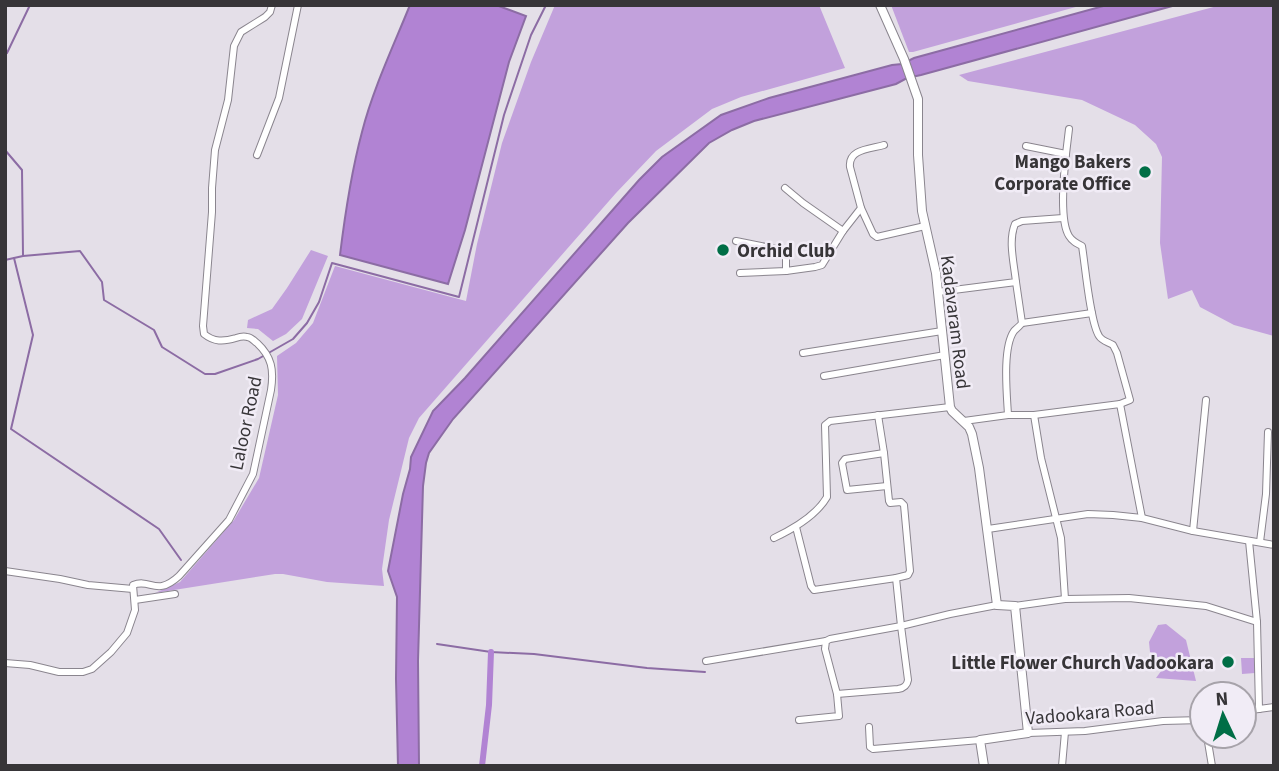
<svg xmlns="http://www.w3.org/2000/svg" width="1279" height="771" font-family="'Source Sans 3',sans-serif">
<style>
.green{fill:#c2a1dc}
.water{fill:#b183d3;stroke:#8c6ca4;stroke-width:2}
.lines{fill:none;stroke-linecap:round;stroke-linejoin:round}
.stream{stroke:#8c6ca4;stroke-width:2}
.canal{stroke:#b183d3;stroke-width:6}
.minor-casing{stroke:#8a858e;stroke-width:8}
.major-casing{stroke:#8a858e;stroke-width:10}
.minor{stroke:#fff;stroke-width:6}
.major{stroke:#fff;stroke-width:8}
.poi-dot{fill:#006e46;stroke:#f1ecf6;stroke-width:2.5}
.labels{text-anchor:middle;stroke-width:5;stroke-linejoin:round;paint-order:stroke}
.poi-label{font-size:19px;font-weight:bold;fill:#373538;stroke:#f1ecf6;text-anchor:end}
.street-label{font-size:19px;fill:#373538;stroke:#f1ecf6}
</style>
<rect width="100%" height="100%" fill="#e4dfe8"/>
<g class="green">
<polygon points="555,5 819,5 845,68 741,97 712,109 656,151 616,193 419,418 409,438 389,520 382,569 384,586 327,582 283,574 275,574 155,593 180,582 234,520 259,478 278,395 277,356 296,343 313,323 335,266 466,301 477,244 502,143 531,62"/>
<polygon points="891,5 1083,5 913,52 909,52"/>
<polygon points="1221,5 1274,5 1274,336 1234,325 1200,307 1192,290 1168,299 1160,243 1162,157 1156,144 1135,125 1082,100 968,81 959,75"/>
<polygon points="311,250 328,256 302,319 286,334 273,341 258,329 247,328 248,320 272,309 287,288"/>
<polygon points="1166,624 1186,640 1196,681 1156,678 1167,663 1150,652 1149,642 1158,625"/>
<polygon points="1241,658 1254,658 1255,673 1242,674"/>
</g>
<g class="water">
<path d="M410,5H496L526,16L509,62L465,230L448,284L340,255C345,214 351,173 362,132C373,89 393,47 410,5Z"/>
<polygon points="1107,5 1176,5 921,75 907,78 896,84 754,121 732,130 709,143 628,223 453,419 429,453 426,463 423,486 418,661 419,766 398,766 396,679 397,597 388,571 403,494 410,469 411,457 433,411 465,378 639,180 662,157 721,115 769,98 892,65 902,64 914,58"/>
</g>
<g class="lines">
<g class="stream">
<polyline points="5,54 7,53 30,5"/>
<polyline points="5,150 22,170 23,255"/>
<polyline points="14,258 33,335 11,429 159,529 181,560"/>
<polyline points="5,260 23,256 80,251 102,282 104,300 154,330 162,347 205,374 215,374 258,359 293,339 307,323 319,302 332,263 459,297 504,115 531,35 546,5"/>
<polyline points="437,644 491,652 534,654 647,668 705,672"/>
</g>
<polyline class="canal" points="482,766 489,705 491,652"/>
<g class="minor-casing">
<g id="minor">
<path d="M1026,146L1066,154C1064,173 1059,220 1069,236C1072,241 1076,243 1082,246C1085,264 1090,322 1099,336C1102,341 1108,342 1113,345L1117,353L1130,400L1120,404"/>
<polyline points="1066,154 1069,129"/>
<polyline points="257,155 279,98 298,5"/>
<polyline points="785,188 803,203 843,231"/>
<polyline points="861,208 873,234 877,237 925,226"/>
<polyline points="736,241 786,251 786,271"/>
<path d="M740,273L786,271L815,267L822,265L843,231L861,208L850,167C848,149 870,149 884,145"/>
<polyline points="1016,282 1022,323"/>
<path d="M938,292L1016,282C1014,263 1008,241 1015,224L1022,221L1063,218"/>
<polyline points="803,353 942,331"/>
<polyline points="824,376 945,355"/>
<path d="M1008,415C1007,395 1002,348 1014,331C1015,330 1022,324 1022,323L1092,313"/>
<polyline points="1034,415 1120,404 1142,518"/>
<polyline points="964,421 1008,415 1034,415 1041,458 1061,538 1065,599"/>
<polyline points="884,453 845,459 842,463 847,490 887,486"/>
<polyline points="796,527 811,586 814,590 896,578"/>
<polyline points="988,529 1088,514 1113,515 1142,518 1193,531 1274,545"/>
<polyline points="1193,531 1206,400"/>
<path d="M774,538C793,529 816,516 827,497L825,425L830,421L950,407"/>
<polyline points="1260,542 1266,494 1268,432"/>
<polyline points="5,571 60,579 88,585 133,589"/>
<polyline points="135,600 175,594"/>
<polyline points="1015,606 1065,599 1129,598 1206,606 1257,622 1249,541"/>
<polyline points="1257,622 1259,709"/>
<polyline points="706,661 826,641"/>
<path d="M5,663L30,665L59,672H83L92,669L111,652L127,633L135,610L133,585C151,578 156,597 179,576L229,520L253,474L271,390C274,370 272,357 257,343C254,341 251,337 247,337C244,336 239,337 236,338C223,342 214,342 204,334L203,326L212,212V188L215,150L228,100L234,46L241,32L265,17L270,12L272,5"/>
<path d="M837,694L898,689C904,688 907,686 908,680L901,626L950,614L997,605"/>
<polyline points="1244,711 1274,707"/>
<polyline points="799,720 839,716 837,694 825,649 826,641 830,639 901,626 896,578 908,575 910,571 904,505 901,502 890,503 889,501 884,453 878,415"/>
<polyline points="869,727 870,747 873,749 980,740"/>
<polyline points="1028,733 1085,731 1163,721 1202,720"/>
<polyline points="1207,736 1212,766"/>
<polyline points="1062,766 1065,732"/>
</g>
</g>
<g class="major-casing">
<polyline id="major" points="880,5 904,59 918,99 918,155 922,211 936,273 950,407 952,411 969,427 972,434 979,468 997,605 1015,606 1028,733 980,740 984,766"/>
</g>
<use href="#minor" class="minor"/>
<use href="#major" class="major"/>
</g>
<g class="poi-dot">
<circle cx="1145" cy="172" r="7"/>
<circle cx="723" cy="250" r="7"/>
<circle cx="1228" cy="662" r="7"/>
</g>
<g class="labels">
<g class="poi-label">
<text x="1131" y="168">Mango Bakers<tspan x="1131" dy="22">Corporate Office</tspan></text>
<text x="737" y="257" text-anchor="start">Orchid Club</text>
<text x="1214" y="669">Little Flower Church Vadookara</text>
</g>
<g class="street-label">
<text transform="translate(956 322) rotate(83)" y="7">Kadavaram Road</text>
<text transform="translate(245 423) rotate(-78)" y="7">Laloor Road</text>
<text transform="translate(1090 712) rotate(-5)" y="7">Vadookara Road</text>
</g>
</g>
<rect width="1279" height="771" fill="none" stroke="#373538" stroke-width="14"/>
<g transform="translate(1223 715) rotate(356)"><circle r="33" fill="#f1ecf6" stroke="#a7a3aa" stroke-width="2"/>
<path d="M0-5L12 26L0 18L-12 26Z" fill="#006e46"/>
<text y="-10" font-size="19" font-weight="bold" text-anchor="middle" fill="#373538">N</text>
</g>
</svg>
